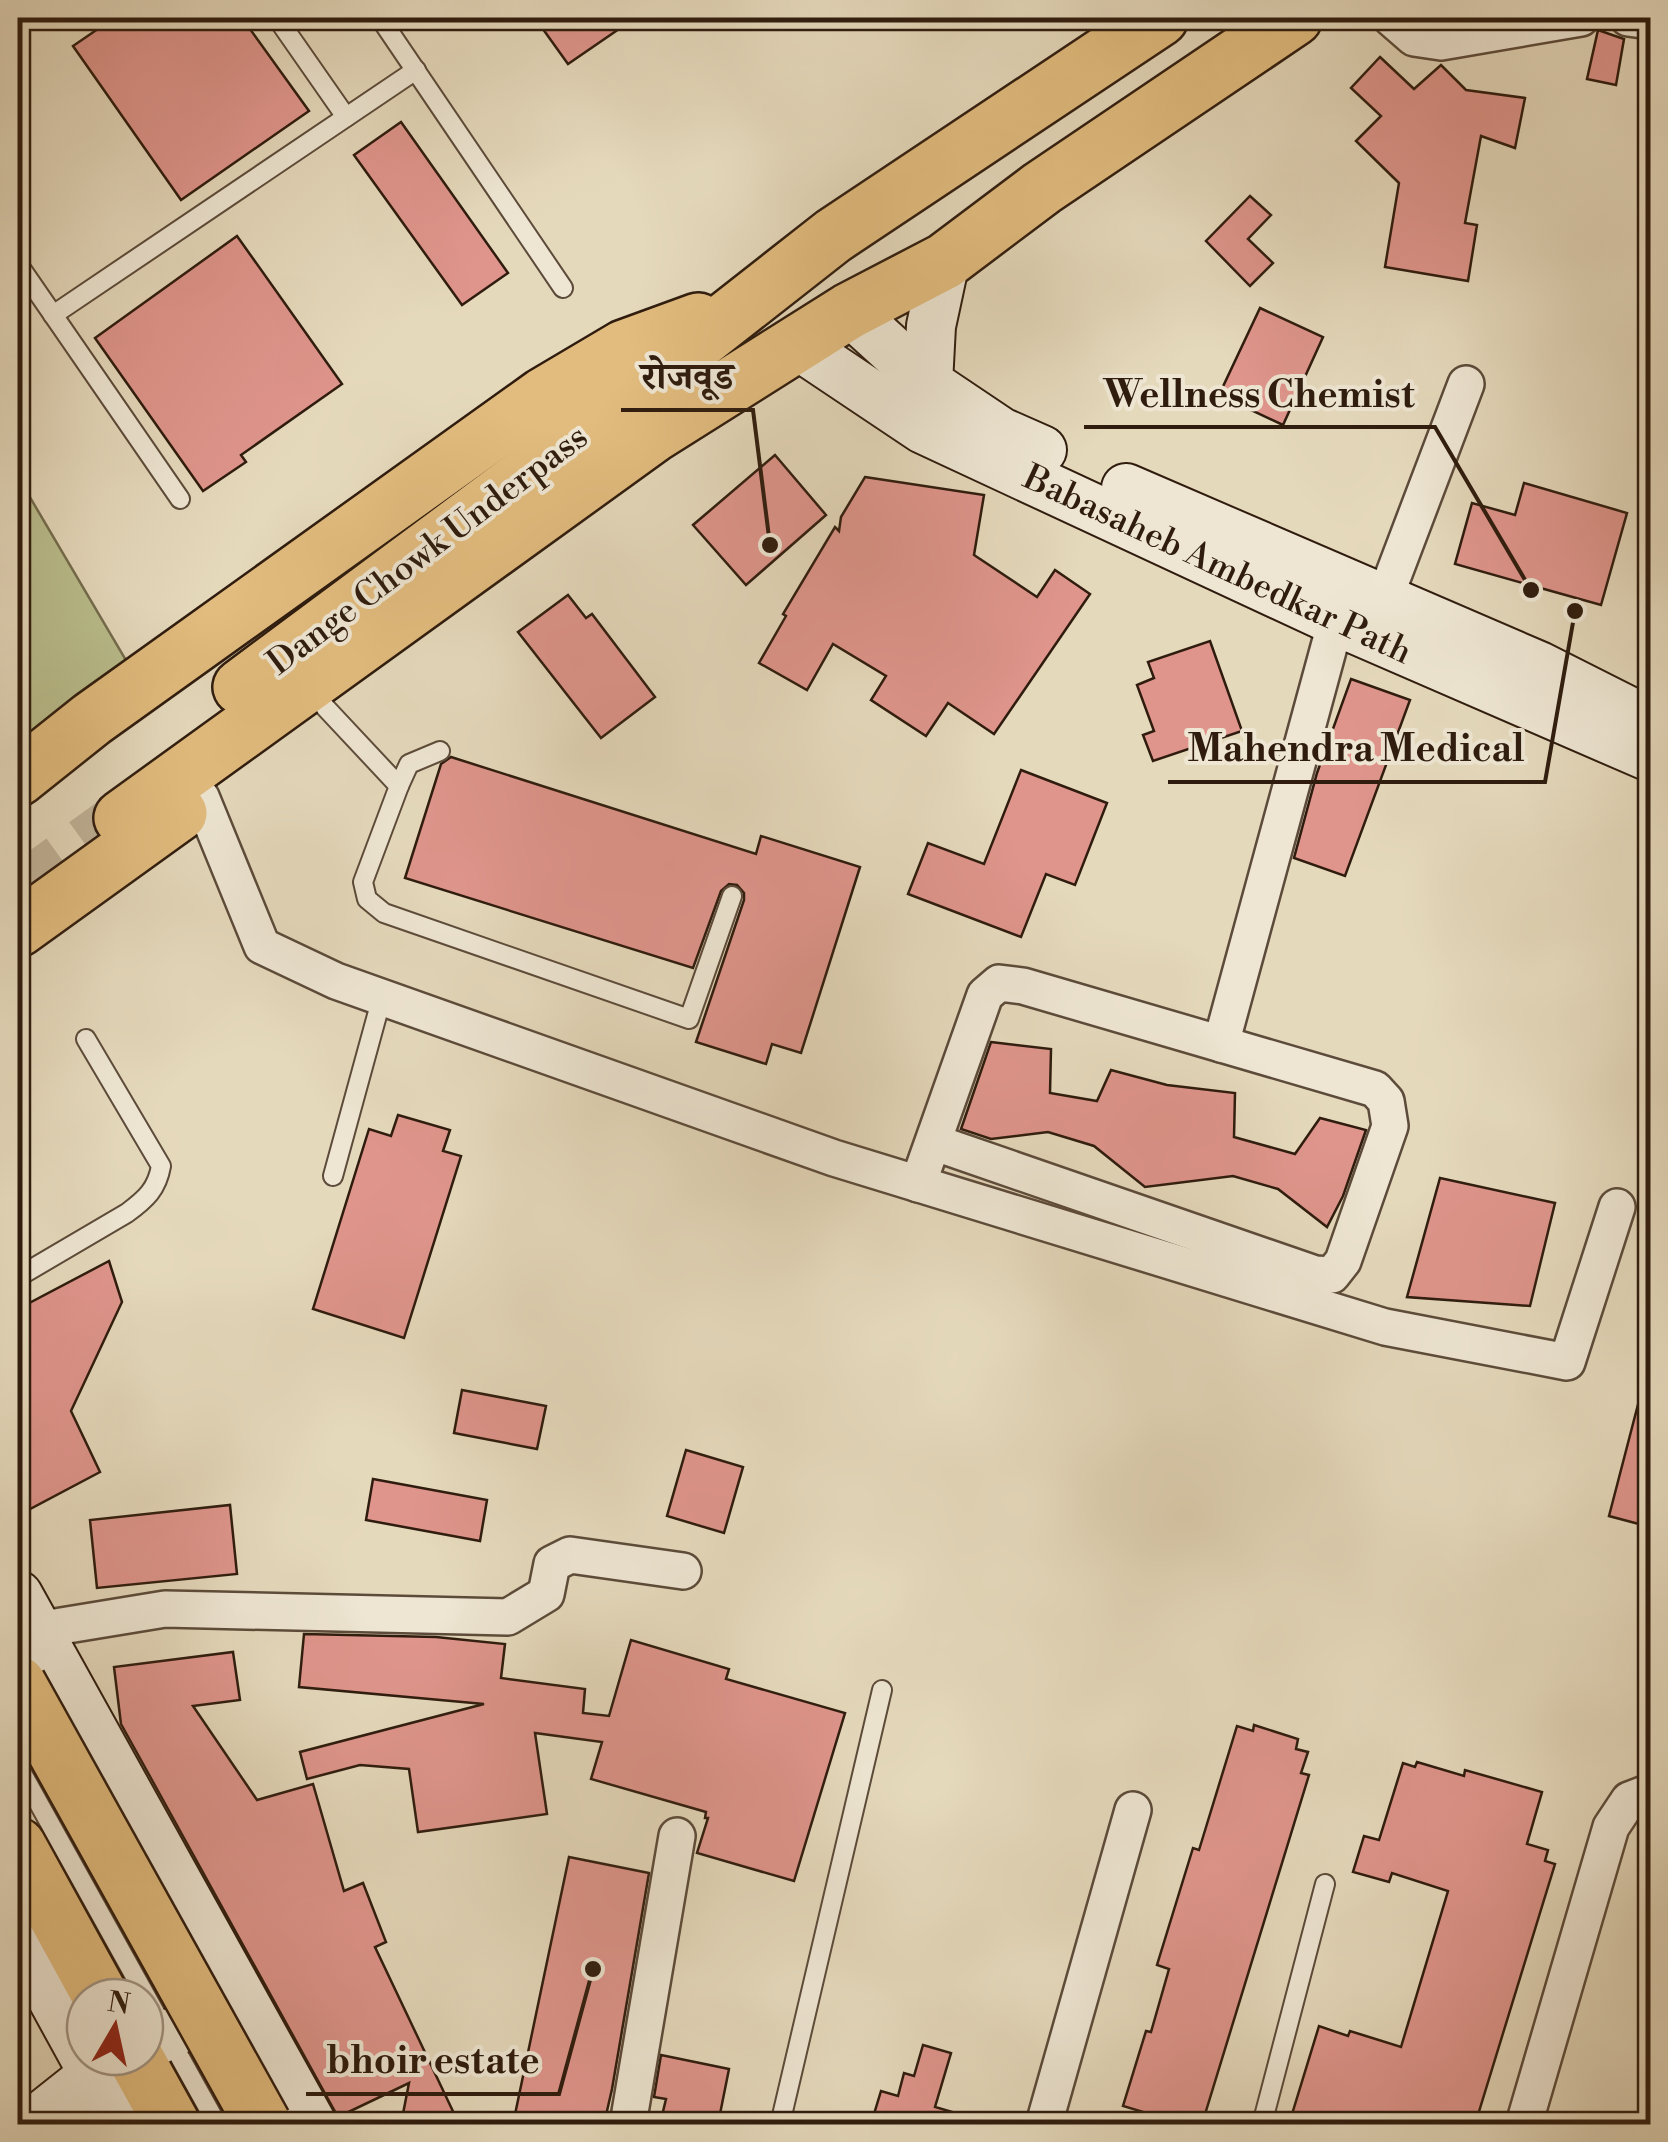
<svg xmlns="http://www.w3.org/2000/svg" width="1668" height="2142" font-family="'Libre Bodoni','Noto Serif Devanagari',serif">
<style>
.green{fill:#babe8d;stroke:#746d4e;stroke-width:2.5}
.building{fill:#df958c;stroke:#2f1c0e;stroke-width:2.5}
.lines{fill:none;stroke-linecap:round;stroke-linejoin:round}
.primary-tunnel{stroke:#c1b399;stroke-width:55;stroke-dasharray:55 28;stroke-linecap:butt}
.lane-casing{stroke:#5c4b3a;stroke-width:22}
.street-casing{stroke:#5c4b3a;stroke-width:40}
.secondary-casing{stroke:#2f1c0e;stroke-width:52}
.primary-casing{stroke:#2f1c0e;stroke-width:60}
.lane{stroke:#eee6d3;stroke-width:18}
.street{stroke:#eee6d3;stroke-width:35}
.secondary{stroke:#eee6d3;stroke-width:48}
.primary{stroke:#e2bc7e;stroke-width:55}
.primary-bridge-casing{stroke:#2f1c0e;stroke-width:60;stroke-linecap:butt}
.primary-bridge{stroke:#e2bc7e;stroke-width:55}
.labels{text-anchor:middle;stroke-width:8;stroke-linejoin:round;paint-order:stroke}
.street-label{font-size:35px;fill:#2f1c0e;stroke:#eee6d3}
.leader{fill:none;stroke:#2f1c0e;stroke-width:4}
.callout-dot{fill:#2f1c0e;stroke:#eee6d3;stroke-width:4}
.callout-label{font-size:38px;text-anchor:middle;font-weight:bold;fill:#2f1c0e;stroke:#eee6d3;stroke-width:8;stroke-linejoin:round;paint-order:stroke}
</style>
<rect width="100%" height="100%" fill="#e5d9bc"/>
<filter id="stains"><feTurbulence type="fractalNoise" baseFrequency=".002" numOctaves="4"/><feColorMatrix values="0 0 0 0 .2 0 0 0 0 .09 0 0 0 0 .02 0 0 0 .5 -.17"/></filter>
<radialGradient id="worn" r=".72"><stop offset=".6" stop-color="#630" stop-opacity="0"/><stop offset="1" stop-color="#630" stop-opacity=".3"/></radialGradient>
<polygon class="green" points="18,477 130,667 18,742"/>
<g class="building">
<polygon points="114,18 242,18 309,111 181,200 73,46"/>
<polygon points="535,18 635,18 568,64"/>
<polygon points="1598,30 1624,39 1616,85 1587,79"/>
<polygon points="1380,57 1414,89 1441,65 1466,90 1525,98 1515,148 1481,136 1465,223 1477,225 1468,281 1385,267 1399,183 1356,141 1381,116 1351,88"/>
<polygon points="401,122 508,273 462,305 354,155"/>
<polygon points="1250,196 1271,215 1248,239 1273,263 1250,286 1206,241"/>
<polygon points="237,236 342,384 241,455 246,462 203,491 95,338"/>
<polygon points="1260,308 1323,337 1283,425 1219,395"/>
<polygon points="775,455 826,515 746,585 693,525"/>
<polygon points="865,477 984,495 974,555 1037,597 1055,570 1090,594 994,734 948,703 926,736 871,700 886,676 833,644 807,690 759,663 786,616 783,614 835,527 839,531 841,517"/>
<polygon points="1524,483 1627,513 1601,605 1455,564 1472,503 1515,515"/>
<polygon points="568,595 586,618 592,614 655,697 601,738 518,632"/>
<polygon points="1210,641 1242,731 1153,761 1143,735 1154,731 1137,685 1154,678 1148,662"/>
<polygon points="1351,679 1410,700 1345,876 1294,858 1317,773"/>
<polygon points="451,757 756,854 761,836 860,867 801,1053 772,1044 766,1064 696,1042 744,900 744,893 737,885 729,884 721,891 693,968 405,878 441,764"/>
<polygon points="1021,770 1107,803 1075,885 1046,874 1021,937 908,894 928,843 984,864"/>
<polygon points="991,1042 1051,1049 1050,1093 1097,1101 1111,1070 1167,1085 1235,1093 1234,1137 1295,1154 1320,1118 1366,1130 1343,1196 1327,1227 1278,1189 1233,1176 1145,1187 1094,1146 1048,1132 991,1139 961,1129"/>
<polygon points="398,1115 450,1130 443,1151 461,1156 404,1338 313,1309 369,1129 391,1136"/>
<polygon points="1440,1178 1555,1203 1530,1306 1407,1297"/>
<polygon points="109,1261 122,1302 71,1411 100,1472 30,1509 18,1486 18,1309"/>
<polygon points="462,1390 546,1406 537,1449 454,1433"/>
<polygon points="1641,1393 1650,1395 1650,1527 1609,1516"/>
<polygon points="686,1450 743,1467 724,1533 667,1516"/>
<polygon points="373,1479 487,1500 480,1541 366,1520"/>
<polygon points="230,1505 237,1574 97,1588 90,1520"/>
<polygon points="304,1634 436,1637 505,1644 501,1678 585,1689 583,1713 609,1716 631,1640 729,1669 726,1679 845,1713 794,1881 697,1853 708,1818 705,1818 706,1812 591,1779 602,1742 535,1733 547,1814 418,1832 409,1769 360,1765 307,1779 300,1752 484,1704 299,1687"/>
<polygon points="233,1652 240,1700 193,1706 257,1800 313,1784 344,1891 363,1883 386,1942 375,1947 459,2124 401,2124 409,2083 338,2117 121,1724 114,1667"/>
<polygon points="1254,1725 1298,1739 1296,1749 1308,1752 1301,1773 1309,1775 1202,2124 1183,2124 1123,2106 1146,2031 1151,2032 1169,1969 1157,1965 1193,1848 1199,1850 1237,1726 1253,1731"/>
<polygon points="1417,1762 1464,1776 1465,1770 1542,1792 1527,1844 1548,1850 1545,1861 1555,1864 1477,2118 1474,2118 1472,2124 1289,2124 1319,2026 1348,2036 1350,2031 1401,2047 1448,1891 1392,1873 1389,1882 1353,1872 1364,1836 1379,1840 1403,1763 1415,1767"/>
<polygon points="569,1857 649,1873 612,2089 604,2124 513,2124"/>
<polygon points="923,2045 951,2053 935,2107 969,2117 968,2124 871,2124 881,2091 898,2096 904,2073 914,2076"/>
<polygon points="661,2055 729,2069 718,2124 660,2124 666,2099 654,2097"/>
</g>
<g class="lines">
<polyline class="primary-tunnel" points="18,893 122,818"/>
<g class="lane-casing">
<g id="lane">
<polyline points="277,18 346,117"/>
<polyline points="380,18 563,288"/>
<polyline points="18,264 180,499"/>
<polyline points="53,315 416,70"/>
<polyline points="325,707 399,786 363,882 367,899 384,913 689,1019 732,896"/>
<polyline points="399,786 409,764 440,751"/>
<polyline points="333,1176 382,997"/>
<path d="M18,1277L127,1213C146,1199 157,1189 161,1166L86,1039"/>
<polyline points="18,1766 217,2124"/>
<polyline points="780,2124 882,1690"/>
<polyline points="1262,2124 1325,1884"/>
</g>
</g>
<g class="street-casing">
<g id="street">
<polyline points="1391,18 1414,38 1441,42 1581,18"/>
<polyline points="1628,18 1650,21"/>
<polyline points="1376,621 1466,384"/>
<polyline points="201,797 262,946 336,981 834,1158 1385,1327 1567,1362 1617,1207"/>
<polyline points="1221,1044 1336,621"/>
<polyline points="918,1184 985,995 999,983 1023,986 1375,1089 1386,1101 1390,1126 1343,1261 1332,1275 1315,1274 933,1142"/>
<polyline points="37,1630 165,1609 508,1617 546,1594 552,1564 570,1555 683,1571"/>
<polyline points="628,2124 677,1836"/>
<polyline points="1044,2124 1133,1810"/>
<polyline points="1524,2124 1611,1827 1629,1800 1650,1792"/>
</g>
</g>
<g class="secondary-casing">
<g id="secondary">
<polyline points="945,261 931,326 928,383 1001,432 1042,450"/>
<polyline points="849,311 928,383"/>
<polyline points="799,346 923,429 1336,621 1650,757"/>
<polyline points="1126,488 1539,666 1650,722"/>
<polyline points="18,1595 312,2124"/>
<polyline points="18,1936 121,2124"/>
<polyline points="145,2047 235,2000"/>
<polyline points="31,2124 94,2074 121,2060"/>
</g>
</g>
<g class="primary-casing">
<g id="primary">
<polyline points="241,687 568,444 833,236 1160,18"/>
<polyline points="18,778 92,719 543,396 624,348 698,321"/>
<polyline points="122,818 654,434 849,311 945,261 1042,188 1294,18"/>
<polyline points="18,929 179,813"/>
<polyline points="18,1846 101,1997"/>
<polyline points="135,2057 172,2124"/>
</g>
</g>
<use href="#lane" class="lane"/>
<use href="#street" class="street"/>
<use href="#secondary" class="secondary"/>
<use href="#primary" class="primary"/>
<g class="primary-bridge-casing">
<polyline id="primary-bridge" points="18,1684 263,2124"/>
</g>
<use href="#primary-bridge" class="primary-bridge"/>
</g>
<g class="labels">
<g class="street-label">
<text transform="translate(427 549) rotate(-37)" y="12">Dange Chowk Underpass</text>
<text transform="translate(1218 564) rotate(25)" y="12">Babasaheb Ambedkar Path</text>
</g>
</g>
<path class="leader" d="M770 545L753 410H621M1531 590L1435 427H1084M1575 611L1545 782H1168M593 1969L559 2094H306"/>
<g class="callout-dot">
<circle cx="770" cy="545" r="10"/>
<circle cx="1531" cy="590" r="10"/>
<circle cx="1575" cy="611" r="10"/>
<circle cx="593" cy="1969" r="10"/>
</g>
<g class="callout-label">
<text x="687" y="389">रोजवूड</text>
<text x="1259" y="407">Wellness Chemist</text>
<text x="1356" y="761">Mahendra Medical</text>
<text x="433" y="2073">bhoir estate</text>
</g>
<rect width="1668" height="2142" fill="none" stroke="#e5d9bc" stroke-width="60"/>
<rect x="20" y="20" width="1628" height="2102" fill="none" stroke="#2f1c0e" stroke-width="5"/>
<rect x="30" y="30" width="1608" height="2082" fill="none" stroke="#2f1c0e" stroke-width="2.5"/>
<g transform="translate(115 2027) rotate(9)"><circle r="48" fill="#eee6d3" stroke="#a29584" stroke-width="2.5"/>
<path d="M0-8L18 38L0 25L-18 38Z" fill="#8f2418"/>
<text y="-15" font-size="28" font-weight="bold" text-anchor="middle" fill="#2f1c0e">N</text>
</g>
<rect width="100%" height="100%" filter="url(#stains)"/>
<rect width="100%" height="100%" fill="url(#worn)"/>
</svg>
